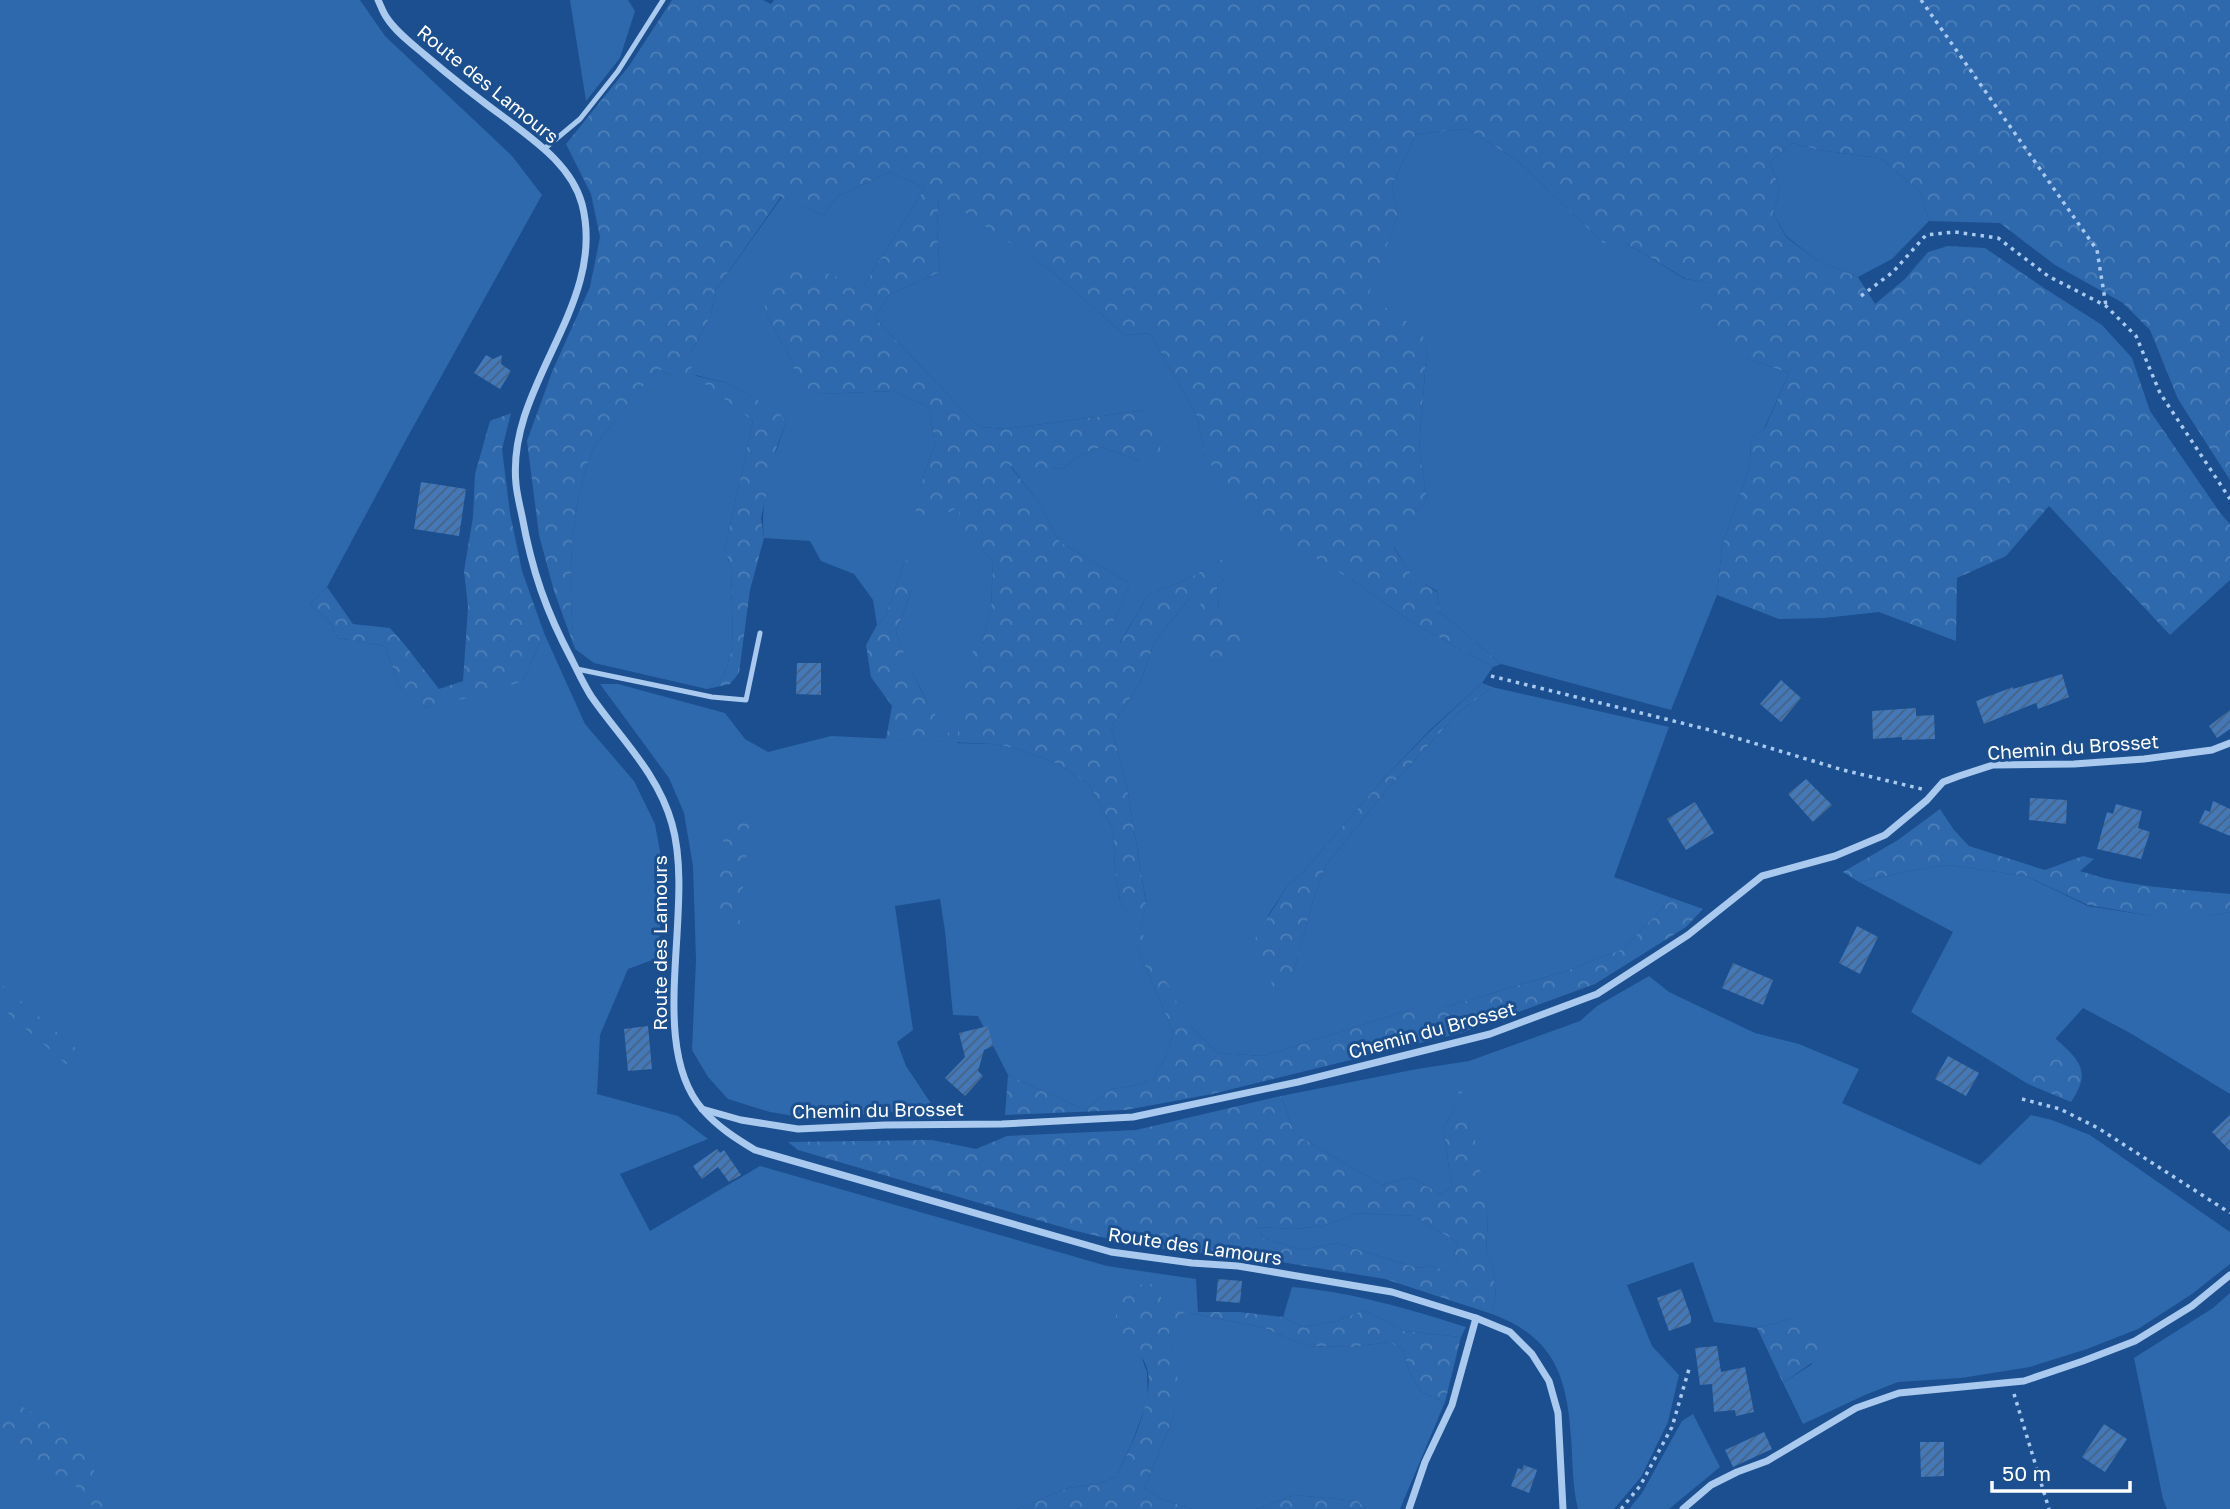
<svg xmlns="http://www.w3.org/2000/svg" width="2230" height="1509" font-family="'Golos Text',sans-serif">
<style>
.grass{fill:#2e69ad}
.forest{fill:url(#forest-crowns);fill-rule:evenodd}
.building{fill:url(#building-hatch)}
.lines{fill:none;stroke-linecap:round;stroke-linejoin:round}
.path{stroke:#a9c9ee;stroke-width:3.5;stroke-dasharray:3.5 5;stroke-linecap:butt}
.service{stroke:#a9c9ee;stroke-width:5}
.minor{stroke:#a9c9ee;stroke-width:7}
.labels{text-anchor:middle;stroke-width:6;stroke-linejoin:round;paint-order:stroke}
.street-label{font-size:19px;fill:#fff;stroke:#1b4f8f}
</style>
<defs>
<pattern id="forest-crowns" width="20" height="18" patternUnits="userSpaceOnUse" patternTransform="scale(1.75)"><rect width="20" height="18" fill="#2e69ad"/><path d="M2 6a3 3 0 1 1 6 0M12 15a3 3 0 1 1 6 0" fill="none" stroke="#4d80b9"/></pattern>
<pattern id="building-hatch" width="6" height="6" patternUnits="userSpaceOnUse" patternTransform="scale(1.75)"><rect width="6" height="6" fill="#4478b7"/><path d="M-1 1l2-2M0 6l6-6M5 7l2-2" fill="none" stroke="#486282"/></pattern>
</defs>
<rect width="100%" height="100%" fill="#1b4f8f"/>
<g class="grass">
<polygon points="0,0 360,0 385,36 512,156 542,195 407,438 327,587 310,604 329,621 338,638 385,646 399,686 423,708 523,681 544,633 585,724 634,781 655,824 664,873 658,958 628,969 600,1035 597,1094 678,1116 708,1139 620,1174 650,1231 760,1166 1107,1266 1196,1279 1198,1312 1189,1313 1262,1327 1307,1346 1353,1347 1388,1342 1403,1349 1409,1371 1421,1392 1445,1402 1400,1509 1366,1509 1358,1501 1295,1495 1256,1509 1192,1509 1162,1499 1144,1489 1173,1418 1177,1381 1169,1332 1141,1356 1147,1372 1148,1400 1131,1445 1116,1477 1097,1484 1068,1488 1017,1509 0,1509"/>
<polygon points="570,0 628,0 635,11 620,58 586,101"/>
<polygon points="1467,129 1518,161 1603,243 1626,243 1685,279 1712,283 1747,359 1789,373 1764,429 1750,438 1751,463 1722,546 1717,595 1671,710 1501,664 1439,611 1437,591 1412,577 1394,547 1427,499 1419,449 1427,347 1367,296 1398,215 1392,185 1416,134"/>
<polygon points="1792,143 1819,150 1880,158 1920,191 1929,221 1892,259 1858,277 1815,259 1786,236 1773,213 1780,190 1770,162"/>
<path d="M890,172L925,188L863,287L766,313L793,363L794,375L817,394L893,391L929,407L935,445L924,474L912,531L959,506L960,531L993,561L991,609L957,743L992,744L1015,748L1058,764L1089,784L1113,830L1115,866L1120,901L1141,930L1146,902L1127,787L1111,727L1140,683L1155,641L1189,599L1204,597L1239,626L1219,609L1217,586L1269,533L1188,579L1148,595L1119,644L1113,623L1130,584L1060,542L1037,500L1010,465L1063,469L1081,454L1102,447L1140,461L1146,410L1006,429L979,427L875,318L889,295L940,272L937,231L939,194L1049,269L1125,335L1150,333L1197,416L1205,454L1352,580L1413,623L1493,667L1482,683L1430,730L1386,776L1304,871L1287,886L1268,916L1293,974L1312,904L1326,865L1385,792L1458,713L1492,687L1669,727L1614,877L1672,898L1623,949L1566,971L1443,1008H1415L1264,1056L1218,1053L1192,1028L1136,944L1173,1032L1169,1050L1154,1078L1133,1086L1111,1089L1085,1110L1008,1075L978,1016L953,1015L945,931L940,899L895,906L913,1030L897,1042L906,1066L934,1108L811,1119L770,1112L728,1099L708,1077L692,1050L696,960L693,866L684,813L669,778L600,684H618L725,713L745,739L768,752L831,736L956,742L936,719L908,664L896,632L912,590L904,563L886,615L877,625L873,600L854,574L821,561L810,541L764,538C759,502 773,457 786,423L778,412L727,383L695,375L753,421L725,548L731,570L733,646L724,676L707,689L594,663L575,649C567,592 569,501 594,448C598,441 605,433 610,427C625,406 641,387 658,369L674,376L690,354L711,315L715,291L782,197L823,215L838,196Z"/>
<polygon points="1948,865 2026,876 2088,906 2152,916 2208,916 2230,912 2230,1094 2130,1033 2083,1008 2056,1038 2028,1084 1911,1012 1953,932 1859,882 1915,870"/>
<path d="M1649,976L1669,992L1755,1033L1799,1044L1859,1069L1842,1103L1980,1165L2031,1115L2052,1120L2090,1135L2230,1232V1264L2192,1294L2138,1329L2087,1349L2030,1367L1961,1378L1898,1382L1865,1395L1803,1424L1783,1383L1812,1364L1794,1318L1757,1328L1714,1322L1693,1262L1627,1285L1652,1346L1679,1375L1668,1422L1641,1477L1614,1509H1578C1572,1486 1573,1462 1571,1438C1567,1376 1554,1337 1492,1314L1496,1295L1493,1267L1486,1255L1488,1214L1460,1088L1454,1110L1443,1128L1452,1188L1440,1194L1411,1177L1382,1185L1295,1134L1281,1096L1417,1069L1469,1061L1580,1021L1597,1006Z"/>
<polygon points="1357,1213 1414,1216 1458,1243 1454,1253 1467,1280 1433,1266 1418,1268 1336,1243 1301,1250 1263,1238 1257,1227 1294,1229 1324,1226"/>
<path d="M1292,1287C1352,1292 1409,1309 1466,1327L1461,1337L1403,1331L1364,1310L1337,1321L1303,1327L1283,1317Z"/>
<polygon points="2230,1293 2230,1509 2167,1509 2163,1499 2134,1358 2213,1308"/>
<polygon points="1693,1414 1720,1467 1669,1509 1629,1509 1642,1493 1682,1421"/>
</g>
<g class="forest">
<path d="M672,0H763L771,4L774,0H2230V480L2178,399L2150,330L2123,303L2055,265L2000,223L1929,221L1920,191L1880,158L1819,150L1792,143L1770,162L1780,190L1773,213L1786,237L1815,259L1858,277L1875,304L1905,279L1928,252L1948,246L1985,248L2044,288L2102,325L2132,358L2150,411L2221,514L2230,524V580L2170,635L2049,506L2006,556L1957,578L1956,641L1879,612L1824,618L1779,619L1717,595L1722,546L1751,463L1750,438L1765,428L1789,373L1747,359L1705,320L1700,305L1711,283L1686,279L1626,243H1603L1518,161L1467,129L1416,134L1392,185L1398,215L1368,296L1421,331L1427,347L1419,449L1427,499L1394,548L1412,576L1437,592L1439,611L1501,664L1493,667L1413,623L1352,580L1272,531L1217,586L1219,609L1239,626L1242,646L1216,670L1191,652L1185,631L1204,598L1189,599L1155,641L1140,683L1111,727L1127,787L1146,903L1141,931L1177,1003L1192,1028L1218,1053L1264,1056L1415,1008H1443L1566,971L1623,949L1672,898L1703,909L1686,927L1595,984L1461,1033L1212,1094L1126,1110L1005,1115L1008,1075L1085,1110L1111,1089L1133,1086L1154,1078L1169,1050L1173,1032L1136,944L1141,931L1120,901L1115,866L1113,830L1089,784L1058,764L1015,748L992,744L886,739L892,706L871,677L866,645L877,625L886,615L904,563L914,553L912,590L896,632C911,671 928,712 957,742L966,657L982,644L991,609L993,561L959,531V507L911,532L924,474L935,445L929,407L893,391L817,394L803,390L794,375L793,363L766,313L762,286L803,264L863,287L925,188L890,172L838,196L823,215L781,197L715,291L711,315L690,354L692,375L727,383L779,412L786,423L777,446L761,518L764,538L750,590L739,673L730,684L707,689L724,676L733,646L731,570L725,548L753,421L693,375L674,376L658,369C641,388 625,407 610,427C604,434 598,441 594,448C569,501 567,592 575,649L554,591L539,535L527,441L552,372L590,287L600,237L591,194L566,144L629,66ZM939,195L1049,269L1125,335L1150,333L1197,416L1205,454L1238,510L1271,531L1188,579L1148,595L1120,643L1113,623L1130,584L1060,542L1037,500L1010,466L1063,469L1081,454L1102,447L1140,461L1160,455L1161,429L1146,410L1006,429L979,427L875,318L889,295L940,272L937,231Z"/>
<polygon points="511,413 502,449 510,513 522,571 544,633 523,681 489,693 422,708 399,686 385,646 338,638 329,621 310,604 327,587 353,624 390,628 405,645 439,689 463,681 468,607 464,571 473,517 475,474 490,421"/>
<polygon points="1482,683 1492,687 1458,713 1385,792 1326,865 1312,904 1293,974 1273,987 1255,939 1287,886 1304,871 1386,776 1430,731"/>
<polygon points="751,807 738,938 720,918 718,865 725,834"/>
<path d="M1940,809L1954,830L1969,846L2045,870L2083,856L2094,859L2080,871C2128,887 2180,889 2230,894V912L2208,916H2152L2088,905L2026,876L1948,865L1915,870L1859,882L1843,872L1898,840Z"/>
<polygon points="0,983 87,1058 74,1071 0,1006"/>
<path d="M2055,1038C2080,1061 2092,1071 2071,1102L2028,1084Z"/>
<path d="M1460,1086L1472,1123L1488,1214L1486,1255L1493,1267L1496,1296L1492,1314L1385,1279L1237,1255L1176,1251L1126,1243L1072,1230L798,1150L788,1142L932,1140L976,1149L1007,1136L1136,1130L1281,1096L1295,1134L1382,1185L1411,1177L1440,1194L1452,1188L1443,1128L1454,1110ZM1357,1213L1414,1216L1458,1243L1454,1253L1466,1279L1433,1266L1418,1268L1336,1243L1301,1250L1263,1238L1257,1227L1294,1229L1324,1226Z"/>
<path d="M1156,1284L1163,1303L1184,1312H1239L1283,1317L1303,1327L1337,1321L1364,1310L1403,1331L1461,1337L1445,1402L1421,1392L1409,1371L1403,1349L1388,1342L1353,1347L1307,1346L1262,1327L1184,1312L1169,1332L1178,1381L1173,1418L1144,1489L1162,1499L1192,1509H1017L1068,1488L1097,1484L1116,1477C1129,1451 1166,1379 1139,1355C1133,1349 1123,1345 1116,1341V1308L1134,1285Z"/>
<polygon points="1794,1318 1820,1333 1830,1350 1783,1383 1757,1328"/>
<polygon points="0,1395 69,1432 119,1509 95,1509 70,1480 20,1461 0,1439"/>
<polygon points="1295,1495 1358,1501 1366,1509 1256,1509"/>
</g>
<g class="building">
<polygon points="486,355 493,359 502,355 501,364 511,371 500,389 474,373"/>
<polygon points="421,482 466,489 459,536 414,529"/>
<polygon points="797,663 821,663 821,695 796,694"/>
<polygon points="2062,674 2069,697 2038,709 2036,703 1984,724 1976,701 2013,687 2013,689"/>
<polygon points="1781,680 1801,698 1781,722 1760,704"/>
<polygon points="1916,708 1916,716 1934,715 1935,739 1902,740 1902,737 1873,739 1872,711"/>
<polygon points="2230,710 2230,729 2217,738 2209,726"/>
<polygon points="1806,779 1832,805 1813,822 1788,794"/>
<polygon points="2030,798 2067,800 2066,824 2029,820"/>
<polygon points="2213,801 2230,809 2230,836 2199,823 2205,810 2210,812"/>
<polygon points="1695,802 1714,833 1686,850 1667,819"/>
<polygon points="2116,804 2142,811 2138,828 2150,832 2141,859 2097,849 2107,812 2113,814"/>
<polygon points="1857,926 1878,937 1860,974 1839,963"/>
<polygon points="1733,963 1773,980 1763,1005 1722,988"/>
<polygon points="648,1026 652,1069 628,1071 624,1029"/>
<polygon points="988,1026 993,1046 984,1050 978,1071 983,1076 965,1096 945,1078 965,1057 959,1033"/>
<polygon points="1948,1056 1979,1073 1966,1096 1935,1079"/>
<polygon points="2230,1115 2230,1151 2212,1132"/>
<polygon points="717,1149 720,1153 724,1150 741,1175 729,1182 718,1167 702,1179 693,1166"/>
<polygon points="1218,1279 1242,1281 1240,1303 1216,1301"/>
<polygon points="1681,1289 1691,1317 1691,1323 1669,1331 1657,1298"/>
<polygon points="1717,1346 1721,1372 1745,1367 1754,1412 1736,1416 1735,1410 1714,1412 1712,1384 1700,1385 1695,1348"/>
<polygon points="2104,1424 2127,1439 2105,1472 2082,1457"/>
<polygon points="1764,1432 1772,1449 1733,1467 1725,1450"/>
<polygon points="1920,1442 1944,1442 1944,1476 1921,1477"/>
<polygon points="1524,1465 1537,1470 1529,1493 1511,1486 1518,1468 1522,1470"/>
</g>
<g class="lines">
<g class="path">
<polyline points="1921,0 2097,250 2106,306"/>
<polyline points="1861,296 1893,272 1926,235 1955,232 1998,238 2048,276 2106,306 2136,336 2160,393 2230,499"/>
<polyline points="1491,676 1710,730 1843,770 1922,789"/>
<polyline points="2022,1099 2060,1109 2098,1128 2230,1213"/>
<polyline points="2014,1394 2049,1509"/>
<polyline points="1621,1509 1640,1486 1672,1427 1689,1369"/>
</g>
<g class="service">
<polyline points="544,149 580,119 618,71 663,0"/>
<polyline points="577,669 712,697 746,700 760,633"/>
</g>
<g class="minor">
<path d="M378,0C381,6 383,13 387,18C396,32 412,44 425,55C452,78 480,100 509,121C538,143 572,167 582,204C608,305 506,384 516,484C517,495 520,506 522,516C532,571 546,611 572,660C578,672 584,685 591,696C620,738 658,773 672,824C696,908 645,1044 703,1110C718,1127 735,1138 755,1150L1111,1252L1192,1263L1238,1266L1392,1292L1476,1318L1510,1332L1532,1354L1549,1381L1558,1413L1563,1509"/>
<polyline points="702,1109 741,1120 798,1129 885,1125 1002,1124 1133,1117 1298,1082 1490,1034 1597,994 1688,935 1762,876 1835,856 1885,835 1927,800 1943,782 1959,776 1993,765 2074,764 2144,759 2212,750 2230,743"/>
<polyline points="1409,1509 1425,1462 1452,1405 1476,1318"/>
<polyline points="1683,1509 1711,1485 1737,1472 1767,1461 1856,1408 1899,1393 2024,1381 2083,1361 2135,1341 2192,1306 2230,1275"/>
</g>
</g>
<g class="labels">
<g class="street-label">
<text transform="translate(488 84) rotate(39)" y="7">Route des Lamours</text>
<text transform="translate(2073 747) rotate(-4)" y="7">Chemin du Brosset</text>
<text transform="translate(660 943) rotate(-90)" y="7">Route des Lamours</text>
<text transform="translate(1432 1030) rotate(-15)" y="7">Chemin du Brosset</text>
<text transform="translate(878 1110) rotate(-1)" y="7">Chemin du Brosset</text>
<text transform="translate(1195 1246) rotate(8)" y="7">Route des Lamours</text>
</g>
</g>
<path d="M1992 1481v10h138v-10" fill="none" stroke="#ffffff" stroke-width="3.5"/>
<text x="2002" y="1481" font-size="21" fill="#ffffff" stroke="#1b4f8f" stroke-width="5" paint-order="stroke">50 m</text>
</svg>
